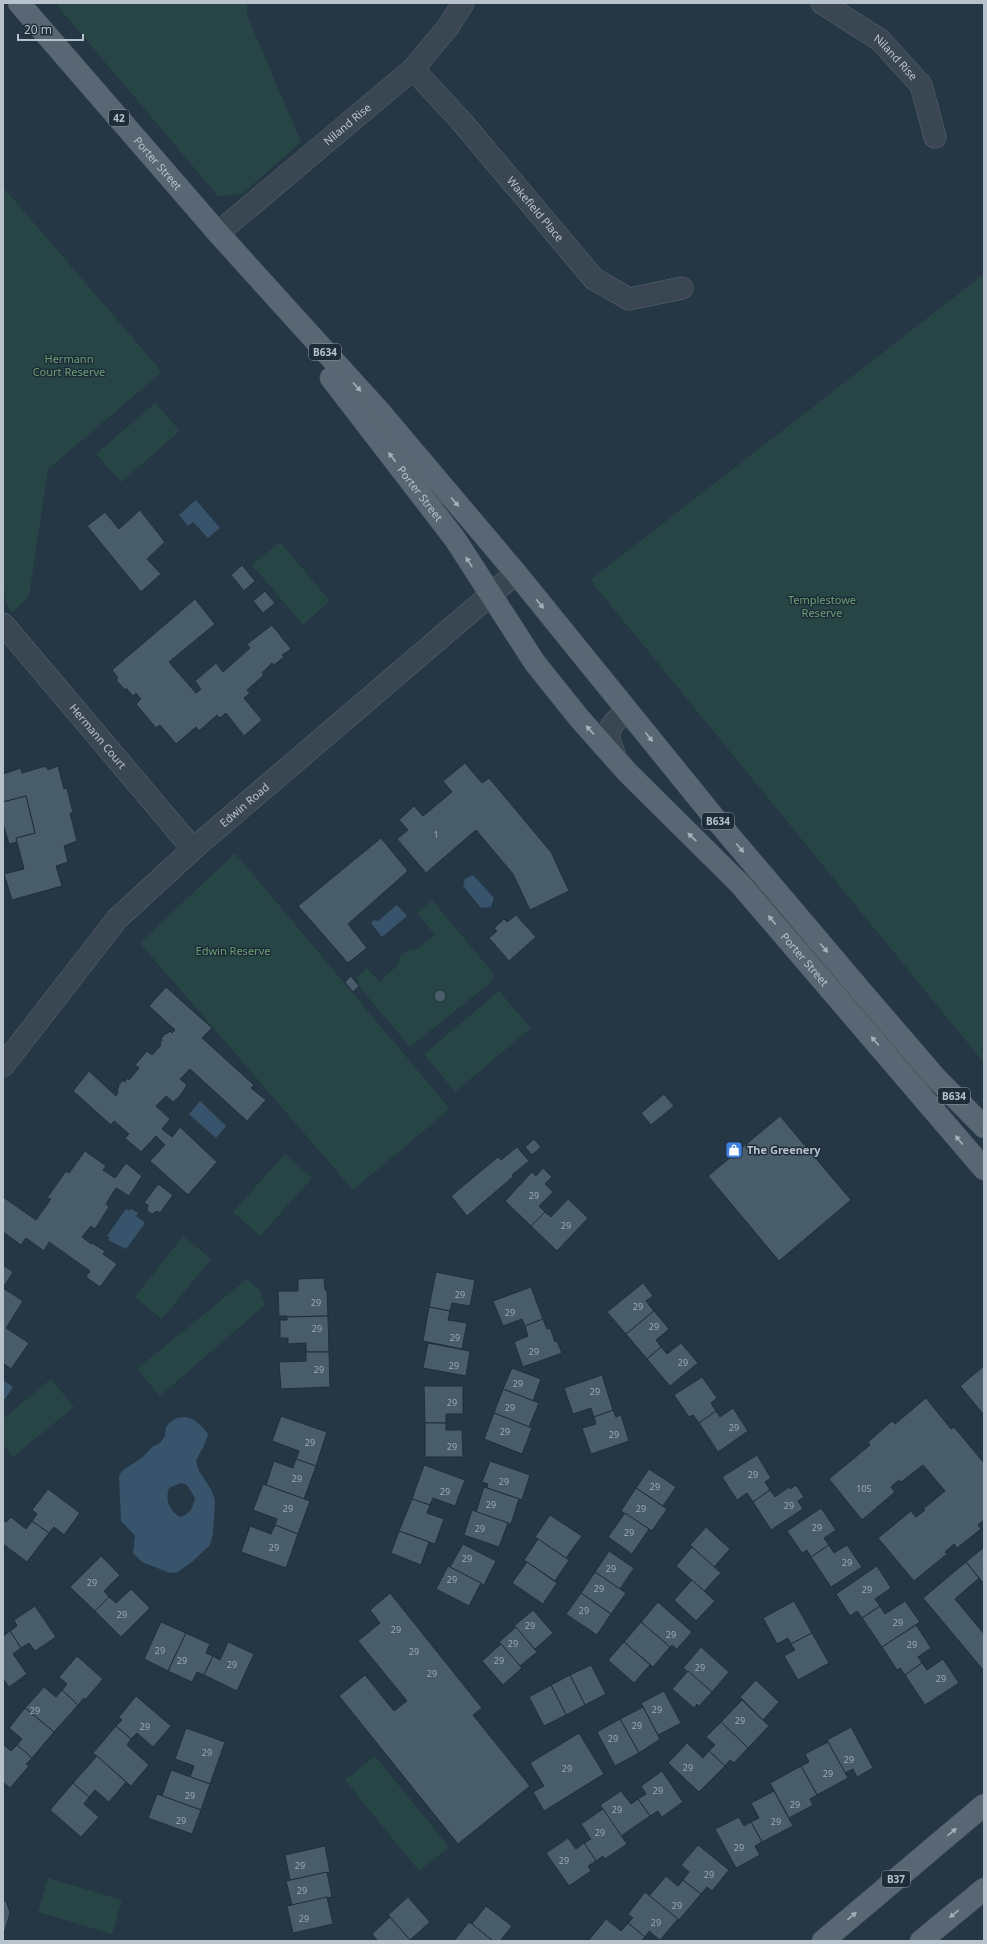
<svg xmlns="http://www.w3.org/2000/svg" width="987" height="1944" font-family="'Noto Sans',sans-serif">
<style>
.green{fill:#274545}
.water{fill:#38546c;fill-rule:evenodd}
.building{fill:#495c6a;stroke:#202f3b}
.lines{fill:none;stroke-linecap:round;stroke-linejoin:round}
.minor-casing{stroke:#586571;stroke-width:23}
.major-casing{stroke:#43515d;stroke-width:23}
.minor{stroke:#3a4753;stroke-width:22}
.major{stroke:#586773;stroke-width:22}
.oneway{fill:#a4b0bb}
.labels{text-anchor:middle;stroke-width:3;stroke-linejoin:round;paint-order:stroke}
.number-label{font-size:9px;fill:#9ca8b4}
.shield{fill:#1e2d39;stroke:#8995a1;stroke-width:1}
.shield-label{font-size:10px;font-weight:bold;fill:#b7c2cd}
.street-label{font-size:11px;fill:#b7c2cd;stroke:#1e2d39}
.park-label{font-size:11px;fill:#6d9f72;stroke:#1e2d39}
.poi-label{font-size:11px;font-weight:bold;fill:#b7c2cd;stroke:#1e2d39;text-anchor:start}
</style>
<rect width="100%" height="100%" fill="#253644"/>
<g class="green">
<polygon points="55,3 247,3 247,15 301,142 242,194 218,196"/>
<polygon points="3,187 162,372 48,469 29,596 12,613 6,603 5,591 3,588"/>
<polygon points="984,274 984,1063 590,580"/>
<polygon points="155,403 180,431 121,482 96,454"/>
<polygon points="280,542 330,601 303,625 252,565"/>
<polygon points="235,853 450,1109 353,1190 140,943"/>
<polygon points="432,900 493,973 494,976 489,984 410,1047 357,984 359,982 356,978 367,968 379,982 399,964 400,957 409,949 416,950 435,935 417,913"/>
<polygon points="499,991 531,1028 455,1092 424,1054"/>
<polygon points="285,1154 312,1178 260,1236 233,1212"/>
<polygon points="183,1236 211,1259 162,1319 135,1297"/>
<polygon points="247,1279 260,1290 265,1305 160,1396 137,1369"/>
<polygon points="51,1379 74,1407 13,1457 3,1444 3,1419"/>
<polygon points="375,1756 449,1847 419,1871 345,1780"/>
<polygon points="48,1878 122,1900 112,1934 38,1912"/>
</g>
<g class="water">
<polygon points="196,500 220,528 208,538 193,522 188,526 179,515"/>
<polygon points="473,875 494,898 491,907 481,908 463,886 465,879"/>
<polygon points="397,905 407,916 382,937 371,923 374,920 378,921"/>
<polygon points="200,1101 226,1126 216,1138 189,1114"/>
<polygon points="126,1209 129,1211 131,1209 138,1213 136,1216 145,1223 126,1249 108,1240 110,1238 107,1236"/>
<polygon points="3,1380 13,1387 5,1399 3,1398"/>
<path d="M186,1417C196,1419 202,1426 208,1434C206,1444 200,1452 196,1461L199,1471L212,1491L215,1501L213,1534L210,1545L193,1561L178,1572L170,1573L142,1562L133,1553L135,1536L121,1521L119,1476L122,1471L143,1457L152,1447L160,1443L165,1436L166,1428L169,1423L176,1418ZM181,1483L187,1485L195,1498C193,1508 190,1514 180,1517C169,1511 165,1499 169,1488Z"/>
</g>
<g class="building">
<polygon points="140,510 165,542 147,559 161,574 141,592 87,526 105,512 119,529"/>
<polygon points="242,565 255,581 244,591 231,575"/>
<polygon points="265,591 275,603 263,613 253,601"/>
<polygon points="195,599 215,624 169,662 196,693 201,689 195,681 216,663 223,672 250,648 247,644 272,625 291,649 282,655 284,657 274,665 272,663 262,673 264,675 247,690 250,693 244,698 262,720 244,736 226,713 220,718 217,715 199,731 196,727 176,744 160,725 156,728 136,704 141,699 136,693 133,696 126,688 125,690 116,680 118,678 112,670"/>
<polygon points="465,763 482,783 489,778 551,852 569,891 530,910 513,874 476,830 426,873 397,839 408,830 399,820 414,806 423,816 452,792 443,781"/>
<polygon points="46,766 48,770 58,766 64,789 67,788 73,813 70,813 77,841 64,846 68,862 56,866 62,886 12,900 4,874 24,869 16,838 35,833 26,796 3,802 3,774 21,768 22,773"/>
<polygon points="26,796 35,833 16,838 17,842 9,844 3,823 3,802"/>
<polygon points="381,838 408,871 348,924 367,948 348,963 298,906"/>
<polygon points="516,915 536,937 509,961 489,938 497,931 494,928 504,919 507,922"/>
<polygon points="351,976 359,986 353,992 345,982"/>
<polygon points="166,987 212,1028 202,1038 254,1085 251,1088 266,1100 247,1121 190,1069 180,1079 187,1085 179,1097 173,1102 166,1096 156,1106 170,1119 162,1129 172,1137 180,1127 217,1162 188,1195 150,1161 165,1145 156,1136 141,1152 125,1138 129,1134 114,1121 111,1125 73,1091 89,1071 116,1096 118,1092 117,1090 119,1087 118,1086 123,1080 125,1082 127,1078 129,1080 139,1068 135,1065 147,1051 152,1055 161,1045 160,1043 162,1040 161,1039 166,1033 167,1034 170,1031 172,1033 175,1030 149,1006"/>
<circle cx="440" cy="996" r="6"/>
<polygon points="664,1094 674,1106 651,1125 641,1113"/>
<polygon points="780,1116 851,1200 779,1261 708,1176"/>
<polygon points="534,1139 541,1147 532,1155 525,1147"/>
<polygon points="517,1147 529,1161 512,1175 514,1176 467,1216 451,1196 498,1157 501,1160"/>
<polygon points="85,1151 106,1166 103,1170 115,1178 126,1163 142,1176 129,1196 116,1188 106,1204 109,1207 95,1229 91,1226 82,1237 91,1244 92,1243 105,1251 103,1254 117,1264 100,1287 86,1277 90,1271 49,1242 44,1251 26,1238 21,1245 3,1232 3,1197 36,1220 51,1199 47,1198 66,1171 69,1173"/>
<polygon points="543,1168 552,1177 545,1184 553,1192 539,1206 545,1212 531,1226 505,1201 532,1172 536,1176"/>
<polygon points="158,1184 173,1195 160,1213 157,1211 152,1214 147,1211 148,1205 144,1203"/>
<polygon points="568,1199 588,1218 557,1251 531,1226 545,1212 551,1217"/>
<polygon points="3,1265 13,1272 3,1288 23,1301 6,1328 29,1343 11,1369 3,1363"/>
<polygon points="436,1272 475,1280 470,1306 452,1303 450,1311 429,1307"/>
<polygon points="324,1278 325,1290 327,1290 328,1316 287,1317 287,1316 279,1316 278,1291 298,1291 298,1279"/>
<polygon points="643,1283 653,1296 646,1301 654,1311 626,1334 607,1312"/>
<polygon points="531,1287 543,1319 525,1326 522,1319 503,1326 493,1301"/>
<polygon points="429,1307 450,1311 448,1320 467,1323 462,1349 423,1341"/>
<polygon points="654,1311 669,1329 656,1340 661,1347 647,1359 626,1334"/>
<polygon points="328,1316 329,1352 306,1352 306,1343 288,1344 288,1338 280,1338 280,1320 287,1320 287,1317"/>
<polygon points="543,1319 547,1329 550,1328 555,1342 557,1341 562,1353 523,1367 514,1342 528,1336 525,1326"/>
<polygon points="428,1343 470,1351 466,1376 423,1368"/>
<polygon points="681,1343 698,1363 670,1386 647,1359 661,1347 667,1354"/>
<polygon points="306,1352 329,1352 330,1387 281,1389 279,1362 306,1361"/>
<polygon points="984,1366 984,1415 960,1386"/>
<polygon points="512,1368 541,1379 533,1401 503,1389"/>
<polygon points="602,1375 613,1410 594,1417 591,1408 573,1414 564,1388"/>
<polygon points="702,1377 717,1398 711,1403 716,1411 699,1423 693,1415 689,1417 674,1395"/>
<polygon points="424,1386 463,1386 463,1414 446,1414 446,1423 425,1423"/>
<polygon points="503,1389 539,1403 529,1427 494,1413"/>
<polygon points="926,1398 951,1429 954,1427 984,1463 984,1520 978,1525 981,1529 957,1548 954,1544 945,1552 947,1554 914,1581 878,1538 911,1511 916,1517 925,1510 923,1509 945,1491 923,1465 901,1482 899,1480 891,1487 895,1492 862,1520 829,1479 870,1445 868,1442 892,1421 895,1424"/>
<polygon points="733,1408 748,1431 718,1452 699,1423 716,1411 720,1417"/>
<polygon points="613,1410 616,1417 621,1415 629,1441 591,1454 582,1428 596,1424 594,1417"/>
<polygon points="494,1413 532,1428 522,1454 484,1439"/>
<polygon points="281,1416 327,1432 316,1466 296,1459 299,1451 272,1441"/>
<polygon points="425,1423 446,1423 446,1430 462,1430 463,1457 425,1457"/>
<polygon points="757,1455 771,1478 765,1482 770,1490 753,1502 747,1493 737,1500 722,1477"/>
<polygon points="296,1459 316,1466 304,1499 266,1485 274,1461 293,1468"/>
<polygon points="490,1461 530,1475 522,1500 487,1488 488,1484 482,1482"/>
<polygon points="424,1465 465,1480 455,1506 433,1498 430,1505 412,1499"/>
<polygon points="649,1469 676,1487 663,1506 636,1488"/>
<polygon points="263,1484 310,1501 298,1534 275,1525 277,1519 253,1510"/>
<polygon points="796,1485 804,1497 798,1501 803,1509 771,1530 753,1502 770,1490 775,1497 789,1487 790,1489"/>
<polygon points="484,1487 519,1499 511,1524 476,1512"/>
<polygon points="636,1488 667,1509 652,1531 621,1511"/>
<polygon points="48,1489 80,1513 64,1535 54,1527 49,1533 32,1521 37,1514 32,1510"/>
<polygon points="412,1499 430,1505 427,1513 444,1519 435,1544 399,1531"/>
<polygon points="821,1508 836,1530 824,1538 829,1545 811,1557 807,1550 802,1553 787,1531"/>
<polygon points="472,1510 508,1523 499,1547 464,1535"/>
<polygon points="625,1513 649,1529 632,1554 608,1537"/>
<polygon points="550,1515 582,1536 566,1558 535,1537"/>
<polygon points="11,1517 26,1529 32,1521 49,1533 27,1562 3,1544 3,1520 6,1522"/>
<polygon points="275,1525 298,1534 286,1568 241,1552 250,1526 271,1534"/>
<polygon points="706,1527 730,1549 714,1567 690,1545"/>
<polygon points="399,1531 429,1542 421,1565 391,1553"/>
<polygon points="538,1539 569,1560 555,1581 524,1560"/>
<polygon points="463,1544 496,1561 484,1585 450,1567"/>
<polygon points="829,1545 834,1553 847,1545 862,1567 831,1587 811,1557"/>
<polygon points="692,1547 721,1573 704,1591 676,1566"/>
<polygon points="984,1547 984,1584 966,1562"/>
<polygon points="609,1551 634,1568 620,1589 595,1572"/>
<polygon points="101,1556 120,1575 104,1591 109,1597 95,1611 70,1587"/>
<polygon points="527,1562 557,1583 543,1604 512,1583"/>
<polygon points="966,1562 979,1578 955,1599 984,1634 984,1671 923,1598"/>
<polygon points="448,1566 481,1583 469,1606 436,1589"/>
<polygon points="877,1566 891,1588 875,1599 880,1606 862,1618 857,1611 850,1616 836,1594"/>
<polygon points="595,1572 626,1593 611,1614 581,1593"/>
<polygon points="692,1580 715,1601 696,1621 674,1600"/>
<polygon points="131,1589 150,1608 121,1637 95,1611 109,1597 116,1603"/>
<polygon points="390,1593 482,1708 473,1715 530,1786 458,1844 339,1696 365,1675 394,1711 407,1701 358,1641 380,1623 370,1610"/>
<polygon points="581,1593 611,1614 597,1635 566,1614"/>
<polygon points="794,1601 812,1633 791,1644 788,1638 777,1644 763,1618"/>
<polygon points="905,1601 920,1622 882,1647 862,1618 880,1606 885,1614"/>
<polygon points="658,1602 692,1632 677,1649 672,1645 670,1647 641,1622"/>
<polygon points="35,1606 56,1637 35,1651 29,1643 21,1648 10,1631 17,1626 14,1620"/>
<polygon points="533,1610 553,1633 535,1649 514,1626"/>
<polygon points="161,1622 186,1633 168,1671 144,1659"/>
<polygon points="641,1622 670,1647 653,1667 624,1642"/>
<polygon points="916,1625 931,1648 918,1657 922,1663 905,1675 900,1668 897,1670 882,1647"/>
<polygon points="516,1627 537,1652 520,1666 499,1642"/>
<polygon points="10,1631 21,1648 13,1654 27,1674 9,1687 4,1680 3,1681 3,1636"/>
<polygon points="186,1633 210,1644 206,1653 213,1656 204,1675 197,1672 192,1682 168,1671"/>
<polygon points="812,1633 829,1663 798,1680 784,1656 795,1650 791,1644"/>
<polygon points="228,1642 254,1654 237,1691 204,1675 213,1656 220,1660"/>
<polygon points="624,1642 650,1665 634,1683 608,1660"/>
<polygon points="501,1644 522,1668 503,1685 482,1661"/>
<polygon points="701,1647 729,1672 712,1692 683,1668"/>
<polygon points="77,1656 103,1679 85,1700 84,1698 78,1705 62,1690 67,1684 59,1677"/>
<polygon points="943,1659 959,1683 925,1705 905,1675 922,1663 927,1670"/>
<polygon points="591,1665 606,1694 585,1705 570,1675"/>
<polygon points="688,1671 712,1692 699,1706 697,1704 694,1708 672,1689"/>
<polygon points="570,1675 585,1705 566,1715 551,1685"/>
<polygon points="756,1680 779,1702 763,1720 740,1697"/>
<polygon points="551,1685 566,1715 544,1726 529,1697"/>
<polygon points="44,1687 56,1697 62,1690 78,1705 54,1732 25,1708"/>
<polygon points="664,1691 681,1723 658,1735 641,1703"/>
<polygon points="136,1696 171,1726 153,1747 137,1733 131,1739 116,1726 122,1720 119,1717"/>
<polygon points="742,1700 769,1726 748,1748 721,1722"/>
<polygon points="643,1707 660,1739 639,1753 620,1719"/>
<polygon points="25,1708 54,1732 32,1758 17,1745 22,1739 9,1728"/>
<polygon points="620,1719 639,1753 615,1766 597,1732"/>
<polygon points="721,1722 748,1748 734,1763 730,1760 725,1766 709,1751 715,1745 706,1737"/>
<polygon points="116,1726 131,1739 127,1745 149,1765 131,1786 93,1753"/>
<polygon points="851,1727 873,1768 857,1777 853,1769 845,1773 827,1740"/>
<polygon points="186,1728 225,1742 210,1784 190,1777 194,1766 175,1759"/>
<polygon points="579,1733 604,1774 544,1811 533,1792 544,1786 530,1763"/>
<polygon points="828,1742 848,1778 817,1795 801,1766 809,1762 805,1754"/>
<polygon points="687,1743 703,1758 709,1751 725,1766 699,1792 668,1763"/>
<polygon points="3,1744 11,1751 17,1745 32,1758 26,1764 29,1766 10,1788 3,1782"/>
<polygon points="97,1756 126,1782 109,1802 95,1790 89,1797 73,1783"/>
<polygon points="801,1766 817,1795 810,1799 813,1805 789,1818 770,1783"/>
<polygon points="171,1770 210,1784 201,1810 162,1796"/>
<polygon points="662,1771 683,1802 662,1817 658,1811 650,1816 638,1799 646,1794 641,1786"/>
<polygon points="73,1783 89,1797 84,1804 99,1817 81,1837 50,1810"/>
<polygon points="621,1791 631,1804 638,1799 650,1816 621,1836 600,1805"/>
<polygon points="774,1791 793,1826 762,1842 751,1822 759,1818 751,1803"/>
<polygon points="157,1794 201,1810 192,1834 148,1818"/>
<polygon points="603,1809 627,1844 605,1859 603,1856 596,1861 584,1843 591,1839 581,1824"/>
<polygon points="739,1817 744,1826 751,1822 762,1842 755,1846 760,1855 736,1868 715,1829"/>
<polygon points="568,1838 576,1849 584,1843 596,1861 588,1866 591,1871 569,1886 546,1853"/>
<polygon points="698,1845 729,1870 712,1891 707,1887 701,1894 683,1880 689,1872 681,1865"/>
<polygon points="325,1846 330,1872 290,1880 285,1855"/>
<polygon points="327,1872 332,1897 292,1905 286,1881"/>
<polygon points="666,1876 678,1886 683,1880 701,1894 679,1920 649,1896"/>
<polygon points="645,1892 678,1919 660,1940 649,1931 645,1937 628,1923 633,1918 628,1914"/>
<polygon points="327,1897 333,1924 293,1933 287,1906"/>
<polygon points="408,1897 430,1922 410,1940 388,1915"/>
<polygon points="3,1899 7,1903 10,1913 3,1937"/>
<polygon points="486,1906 512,1926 500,1941 493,1941 472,1924"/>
<polygon points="390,1917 410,1940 411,1941 378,1941 372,1934"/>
<polygon points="606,1919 621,1931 628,1923 645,1937 641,1941 590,1941 589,1940"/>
<polygon points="469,1922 472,1924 493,1941 454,1941"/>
</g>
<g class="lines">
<g class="minor-casing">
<g id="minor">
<path id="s1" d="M822,3L880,40L921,85L935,137"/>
<path id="s2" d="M413,69L462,122L594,279L629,299L682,288"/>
<path id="s3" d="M218,233L413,69L448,27L463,3"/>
<path id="s4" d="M3,624L193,849"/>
<path d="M616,759C606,735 604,726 628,712"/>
<path id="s5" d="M3,1066L117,919L193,849L516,573"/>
</g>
</g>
<g class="major-casing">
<g id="major">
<path id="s6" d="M19,3L218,233L380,412L516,573L717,821L862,992L935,1077L984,1127"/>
<path id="s7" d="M331,378L455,539L535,663L579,718L628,773L740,884L984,1169"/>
<polyline points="823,1941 984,1805"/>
<polyline points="921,1941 984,1889"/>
</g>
</g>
<use href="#minor" class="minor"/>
<use href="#major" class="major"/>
</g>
<defs><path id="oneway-solid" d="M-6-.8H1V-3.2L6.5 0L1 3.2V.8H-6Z"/></defs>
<g class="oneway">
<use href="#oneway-solid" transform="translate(357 387) rotate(48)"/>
<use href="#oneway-solid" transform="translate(392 457) rotate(-128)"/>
<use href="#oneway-solid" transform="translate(455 502) rotate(50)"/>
<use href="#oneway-solid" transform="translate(469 562) rotate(-122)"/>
<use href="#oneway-solid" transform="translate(540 604) rotate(51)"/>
<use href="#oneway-solid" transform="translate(590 730) rotate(-132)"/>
<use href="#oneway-solid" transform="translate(649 737) rotate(51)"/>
<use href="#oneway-solid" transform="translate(692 837) rotate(-136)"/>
<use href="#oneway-solid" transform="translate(740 848) rotate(50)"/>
<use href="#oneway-solid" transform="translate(772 920) rotate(-130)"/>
<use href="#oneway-solid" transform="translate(824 948) rotate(50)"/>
<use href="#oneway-solid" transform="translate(875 1041) rotate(-130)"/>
<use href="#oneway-solid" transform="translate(959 1140) rotate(-130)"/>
<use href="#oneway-solid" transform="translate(952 1832) rotate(-40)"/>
<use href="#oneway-solid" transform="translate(954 1914) rotate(141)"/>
<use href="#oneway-solid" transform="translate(852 1916) rotate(-40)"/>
</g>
<defs>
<g id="shop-square" transform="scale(0.9)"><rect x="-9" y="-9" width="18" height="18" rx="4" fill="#3f7fe0" stroke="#1e2d39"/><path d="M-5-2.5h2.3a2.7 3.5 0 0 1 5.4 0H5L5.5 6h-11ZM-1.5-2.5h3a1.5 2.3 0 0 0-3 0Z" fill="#fff"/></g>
</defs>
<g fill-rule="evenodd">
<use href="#shop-square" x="734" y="1150"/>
</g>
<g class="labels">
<g class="number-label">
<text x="436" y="838">1</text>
<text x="534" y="1199">29</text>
<text x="566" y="1229">29</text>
<text x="460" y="1298">29</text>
<text x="316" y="1306">29</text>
<text x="638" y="1310">29</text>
<text x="510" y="1316">29</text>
<text x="654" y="1330">29</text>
<text x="317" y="1332">29</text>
<text x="455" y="1341">29</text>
<text x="534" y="1355">29</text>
<text x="683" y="1366">29</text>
<text x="454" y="1369">29</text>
<text x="319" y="1373">29</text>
<text x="518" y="1387">29</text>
<text x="595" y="1395">29</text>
<text x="452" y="1406">29</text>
<text x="510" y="1411">29</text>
<text x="734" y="1431">29</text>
<text x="505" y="1435">29</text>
<text x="614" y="1438">29</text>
<text x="310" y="1446">29</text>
<text x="452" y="1450">29</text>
<text x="753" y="1478">29</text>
<text x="297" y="1482">29</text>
<text x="504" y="1485">29</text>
<text x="655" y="1490">29</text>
<text x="864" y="1492">105</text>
<text x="445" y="1495">29</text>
<text x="491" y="1508">29</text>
<text x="789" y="1509">29</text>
<text x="288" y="1512">29</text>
<text x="641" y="1512">29</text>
<text x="817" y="1531">29</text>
<text x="480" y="1532">29</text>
<text x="629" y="1536">29</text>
<text x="274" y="1551">29</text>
<text x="467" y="1562">29</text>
<text x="847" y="1566">29</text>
<text x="611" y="1572">29</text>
<text x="452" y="1583">29</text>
<text x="92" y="1586">29</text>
<text x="599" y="1592">29</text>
<text x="867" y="1593">29</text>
<text x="584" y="1614">29</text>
<text x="122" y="1618">29</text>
<text x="898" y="1626">29</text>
<text x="530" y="1629">29</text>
<text x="396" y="1633">29</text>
<text x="671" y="1638">29</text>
<text x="513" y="1647">29</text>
<text x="912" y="1648">29</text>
<text x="160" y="1654">29</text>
<text x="414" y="1655">29</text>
<text x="182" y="1664">29</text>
<text x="499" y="1664">29</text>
<text x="232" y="1668">29</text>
<text x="700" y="1671">29</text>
<text x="432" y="1677">29</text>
<text x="941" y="1682">29</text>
<text x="657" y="1713">29</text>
<text x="35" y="1714">29</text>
<text x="740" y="1724">29</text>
<text x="637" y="1729">29</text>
<text x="145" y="1730">29</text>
<text x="613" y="1742">29</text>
<text x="207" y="1756">29</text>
<text x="849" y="1763">29</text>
<text x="688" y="1771">29</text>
<text x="567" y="1772">29</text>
<text x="828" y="1777">29</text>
<text x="658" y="1794">29</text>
<text x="190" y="1799">29</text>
<text x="795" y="1808">29</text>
<text x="617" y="1813">29</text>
<text x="181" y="1824">29</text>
<text x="776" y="1825">29</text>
<text x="600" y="1836">29</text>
<text x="739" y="1851">29</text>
<text x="564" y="1864">29</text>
<text x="300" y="1869">29</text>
<text x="709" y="1878">29</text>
<text x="302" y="1894">29</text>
<text x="677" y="1909">29</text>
<text x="304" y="1922">29</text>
<text x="656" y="1926">29</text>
</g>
<g class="shield">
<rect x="109" y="110" width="20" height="16" rx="3"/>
<rect x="309" y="344" width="32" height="16" rx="3"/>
<rect x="702" y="813" width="32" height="16" rx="3"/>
<rect x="938" y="1088" width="32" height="16" rx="3"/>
<rect x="882" y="1871" width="28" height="16" rx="3"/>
</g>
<g class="shield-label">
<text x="119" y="122">42</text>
<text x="325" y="356">B634</text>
<text x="718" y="825">B634</text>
<text x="954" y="1100">B634</text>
<text x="896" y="1883">B37</text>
</g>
<g class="street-label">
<text dy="4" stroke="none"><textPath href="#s1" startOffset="92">Niland Rise</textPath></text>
<text dy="4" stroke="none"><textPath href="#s3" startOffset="169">Niland Rise</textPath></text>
<text dy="4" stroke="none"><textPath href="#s6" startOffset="212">Porter Street</textPath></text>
<text dy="4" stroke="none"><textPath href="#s2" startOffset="186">Wakefield Place</textPath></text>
<text dy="4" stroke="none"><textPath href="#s7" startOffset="146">Porter Street</textPath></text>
<text dy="4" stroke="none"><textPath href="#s4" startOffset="147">Hermann Court</textPath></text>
<text dy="4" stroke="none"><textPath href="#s5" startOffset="357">Edwin Road</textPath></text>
<text dy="4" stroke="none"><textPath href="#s7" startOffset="752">Porter Street</textPath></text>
</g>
<g class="park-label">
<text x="69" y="363">Hermann<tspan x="69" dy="13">Court Reserve</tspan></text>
<text x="822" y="604">Templestowe<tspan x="822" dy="13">Reserve</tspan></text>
<text x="233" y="955">Edwin Reserve</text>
</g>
<g class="poi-label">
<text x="747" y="1154">The Greenery</text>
</g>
</g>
<rect width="987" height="1944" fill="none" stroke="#b7c2cd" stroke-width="8"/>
<path d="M18 34v6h65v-6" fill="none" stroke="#b7c2cd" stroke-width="2"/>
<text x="24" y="34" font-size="12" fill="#b7c2cd" stroke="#1e2d39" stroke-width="3" paint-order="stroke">20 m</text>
</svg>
